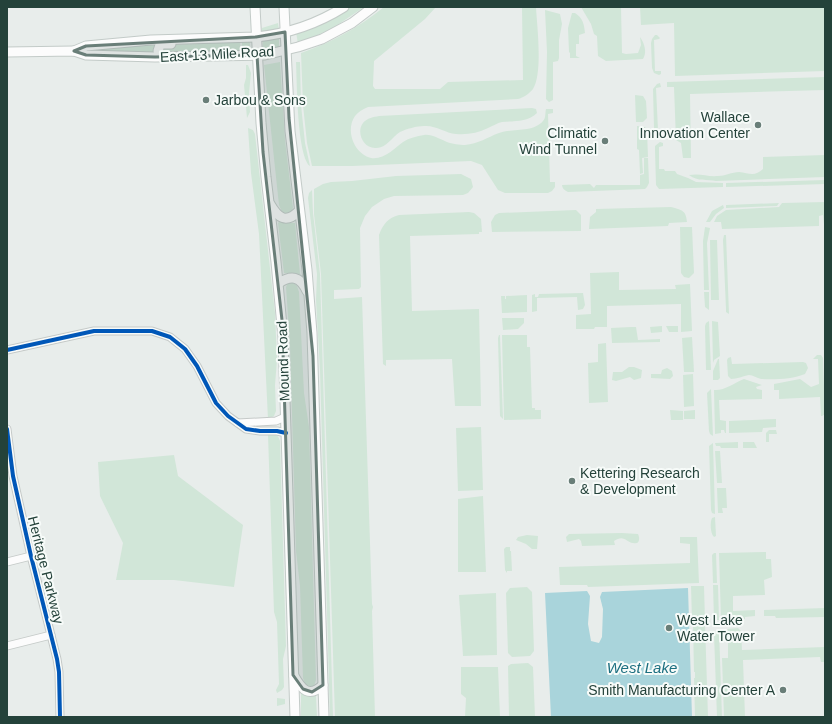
<svg xmlns="http://www.w3.org/2000/svg" width="832" height="724" font-family="Helvetica,sans-serif">
<style>
.green{fill:#d1e6d8}
.water{fill:#a9d4db}
.lines{fill:none;stroke-linecap:round;stroke-linejoin:round}
.street-casing{stroke:#c5cac8;stroke-width:9}
.secondary-casing{stroke:#c3cbc8;stroke-width:11}
.street{stroke:#fcfcfc;stroke-width:7}
.secondary{stroke:#fcfcfc;stroke-width:9}
.cycleway-casing{stroke:#f7fbf9;stroke-width:6}
.cycleway{stroke:#0057b8;stroke-width:4}
.marked{fill:#697e78;fill-opacity:0.2;stroke:#697e78;stroke-width:3;stroke-linejoin:round}
.poi-dot{fill:#697e78;stroke:#f7fbf9;stroke-width:1.5}
.labels{text-anchor:middle;stroke-width:4;stroke-linejoin:round;paint-order:stroke}
.street-label{font-size:14px;fill:#24423a;stroke:#f7fbf9}
.poi-label{font-size:14px;fill:#24423a;stroke:#f7fbf9;text-anchor:start}
.water-label{font-size:15px;font-style:italic;fill:#1c6f80;stroke:#f7fbf9}
</style>
<rect width="100%" height="100%" fill="#e8edeb"/>
<g class="green">
<polygon points="349,7 364,7 333,28 298,44 296,32"/>
<path d="M384,7H436L425,19L374,61L373,86L375,89H440L448,82L523,80L522,7H536C537,26 543,73 533,89C530,93 523,98 518,99L368,107C363,109 358,112 355,116C345,130 354,154 371,158C384,160 395,148 403,142C409,138 417,136 424,135C432,134 439,139 447,142C452,144 460,145 465,145C478,144 488,137 499,133C512,128 533,133 543,121C546,118 545,113 546,109H553V113L548,114L550,182H555V187L552,191L548,193H505L498,190L482,165L471,161L352,166H312L307,143L303,105L301,53C332,42 358,28 384,7Z"/>
<path d="M581,7H621L622,53L626,54L638,53L641,45L640,37C645,44 647,53 643,59L606,61L598,56L597,36L594,34L591,24Z"/>
<polygon points="640,7 825,7 825,71 675,76 674,23 641,25"/>
<polygon points="545,10 560,14 562,24 559,40 559,58 558,61 553,62 553,100 549,102 546,99 547,52"/>
<path d="M572,13H575C583,18 584,24 585,33L579,35V44H576V56L580,58H570V53L569,52L568,28Z"/>
<polygon points="278,23 279,30 262,32 262,28"/>
<polygon points="655,35 657,35 660,38 659,39 654,40 655,71 661,71 661,74 659,75 654,73 652,68 651,43 652,39"/>
<polygon points="279,38 279,48 263,51 263,40"/>
<polygon points="242,40 250,41 250,51 242,52"/>
<polygon points="240,41 241,52 163,53 162,48 166,45 199,44"/>
<polygon points="155,44 154,53 87,52 86,49"/>
<polygon points="280,62 285,140 293,208 291,212 287,214 282,212 279,205 264,65"/>
<path d="M296,62H300L301,105L305,143L310,166C297,156 297,81 296,62Z"/>
<polygon points="246,65 248,65 251,73 249,93 250,112 247,118 244,85 246,78"/>
<polygon points="825,77 825,90 690,94 691,158 683,158 681,143 676,140 674,87 667,87 667,82"/>
<polygon points="660,83 661,87 656,88 658,130 663,130 662,134 660,134 657,133 654,128 653,89 657,84"/>
<polygon points="635,95 643,96 646,101 647,118 643,122 636,122"/>
<path d="M532,108L536,109L537,113C528,122 514,121 502,122C497,123 493,126 488,128C478,133 467,135 456,134C445,133 436,125 424,126C417,126 406,129 400,132C392,137 386,149 375,148C363,148 356,132 363,123C367,118 374,117 379,116Z"/>
<polygon points="637,126 645,127 647,131 648,157 642,158 643,173 640,174 639,150 637,149"/>
<polygon points="248,128 253,130 255,134 275,313 277,360 275,385 276,411 274,416 268,419 259,234 251,173"/>
<polygon points="660,142 663,143 663,146 659,147 659,169 664,169 665,171 675,171 677,174 688,178 696,182 723,183 723,187 659,189 656,185 655,150 655,146"/>
<path d="M825,155V177L716,181C707,179 698,182 689,175C701,173 707,177 718,176C725,176 732,172 739,172C749,173 755,177 763,169V157Z"/>
<path d="M644,158H648L649,183L647,187L645,189L568,192C564,190 562,188 562,185L590,184L594,188L596,185H640V175L644,174Z"/>
<polygon points="461,174 471,179 473,187 468,193 463,195 394,196 384,199 372,207 365,216 360,228 361,287 359,289 334,290 334,299 362,297 372,604 373,607 372,611 375,717 335,717 321,274 314,214 314,189 323,184 331,182 352,181 396,176"/>
<polygon points="825,180 825,184 726,187 726,183"/>
<polygon points="312,190 313,213 320,274 333,717 330,717 320,370 316,300 317,274 308,198 309,193"/>
<polygon points="825,202 825,234 823,215 819,216 819,226 722,229 721,222 714,222 717,216 726,210 779,207 782,203"/>
<polygon points="779,203 777,206 726,208 726,205"/>
<polygon points="723,205 724,208 716,214 710,222 706,222 712,211"/>
<path d="M671,207C682,210 686,210 687,222L669,223L668,226L589,229L590,217L596,212V209Z"/>
<polygon points="576,210 581,215 581,231 492,232 491,222 495,215 499,213"/>
<path d="M469,212L474,213L481,219L482,232H479V234L410,236L412,311L479,309L481,406H455L452,359L386,360V366L383,364L379,235C383,224 388,218 399,215Z"/>
<polygon points="279,222 286,223 295,223 300,274 284,273 278,223"/>
<polygon points="680,227 692,227 694,273 689,278 684,277 681,273"/>
<polygon points="705,227 710,228 707,243 709,290 704,290 703,241"/>
<polygon points="724,235 726,235 729,314 726,312 726,309 723,240"/>
<polygon points="710,240 717,240 719,300 711,300"/>
<polygon points="619,272 619,290 676,289 675,285 690,284 692,331 681,332 681,304 607,306 607,327 595,327 594,329 576,329 576,315 591,314 590,273"/>
<polygon points="292,282 297,286 299,292 304,393 309,427 316,680 314,686 311,687 305,684 303,678 300,586 296,551 290,345 286,287 288,283"/>
<polygon points="704,292 709,292 709,310 705,307"/>
<polygon points="583,293 585,305 583,309 578,310 577,297 537,298 537,311 532,312 532,295 535,294 535,297 538,297 539,294"/>
<polygon points="527,295 527,312 502,313 501,296 505,296 505,299 506,299 506,296"/>
<polygon points="502,318 524,318 524,323 518,329 503,330"/>
<polygon points="709,321 711,370 706,370 705,326 706,323"/>
<polygon points="712,321 718,322 720,356 714,360 713,363"/>
<polygon points="662,326 662,332 651,333 650,327"/>
<polygon points="666,326 678,326 678,332 669,332"/>
<polygon points="631,327 636,327 638,340 660,339 660,342 612,343 611,328"/>
<polygon points="499,335 500,335 503,419 500,416 498,338"/>
<polygon points="502,335 527,335 527,347 530,347 532,408 535,408 535,410 541,410 541,419 504,420"/>
<polygon points="692,337 694,372 684,372 682,338"/>
<polygon points="606,343 608,402 589,403 588,363 598,362 598,344"/>
<polygon points="817,355 821,355 823,358 825,414 822,416 821,416 820,397 779,399 779,390 774,390 774,384 800,379 811,387 819,384 818,359 813,359"/>
<path d="M731,357L732,364L803,362L806,363L808,368L805,374C793,379 774,380 761,379C757,378 753,375 749,375C743,376 737,379 731,379L728,376L727,360L728,358Z"/>
<polygon points="718,359 719,359 720,378 718,380 713,380 713,371"/>
<polygon points="629,367 634,367 642,370 641,378 634,380 630,377 616,381 612,380 613,372 622,372"/>
<polygon points="667,368 672,371 673,376 670,379 651,378 651,374 661,374 662,370"/>
<polygon points="693,374 694,406 684,407 683,375"/>
<path d="M744,379L762,385L756,387L757,389L762,390V399L719,400L720,420L726,421V433H725L724,430H721V433L715,434L714,390C724,391 734,383 744,379Z"/>
<polygon points="711,389 713,436 710,434 709,431 707,393"/>
<polygon points="670,410 683,411 683,420 671,420"/>
<polygon points="695,410 695,419 684,419 684,411"/>
<polygon points="776,419 776,427 763,428 762,432 729,433 729,421"/>
<polygon points="481,427 483,490 458,491 456,428"/>
<polygon points="769,430 776,430 777,434 769,434 769,442 766,442 766,433"/>
<path d="M269,434C275,434 278,434 280,441L286,646L283,659L284,687L282,690L277,693L276,690L279,684L277,622L274,612L268,435Z"/>
<polygon points="738,442 738,448 721,448 720,446 716,446 715,443"/>
<polygon points="743,442 754,442 757,448 743,448"/>
<polygon points="713,443 715,514 712,513 711,510 709,446"/>
<polygon points="715,451 720,451 722,483 717,483"/>
<polygon points="174,455 178,476 243,525 234,587 174,580 116,580 123,543 100,496 98,462"/>
<polygon points="717,488 726,488 727,508 722,508 723,513 718,513"/>
<polygon points="483,496 486,572 458,572 458,499"/>
<path d="M715,517L716,536L714,537C710,533 710,522 712,518Z"/>
<path d="M622,533L638,534C640,538 640,545 633,543C626,542 624,534 614,541L615,545L582,546L581,541L579,539L567,542L566,537L569,534Z"/>
<polygon points="527,535 538,536 537,549 532,549 526,544 516,540 518,537"/>
<polygon points="680,537 697,537 699,583 588,587 587,585 560,585 559,567 690,563 690,544 680,543"/>
<polygon points="506,547 510,547 510,551 511,551 512,571 507,571 507,573 505,570 504,549"/>
<polygon points="766,552 766,559 771,559 772,577 764,580 765,595 733,596 733,611 755,610 755,616 745,617 745,619 721,620 719,553"/>
<polygon points="714,553 716,553 717,583 713,583 712,555"/>
<polygon points="713,585 718,585 719,620 714,620"/>
<polygon points="691,586 704,586 705,621 692,621"/>
<polygon points="527,587 532,592 534,651 530,656 512,657 508,653 506,593 510,588"/>
<polygon points="496,593 497,655 463,656 459,595"/>
<polygon points="825,608 825,617 776,618 775,616 764,616 764,610"/>
<polygon points="705,623 708,717 695,717 694,678 695,678 695,672 694,672 693,624"/>
<polygon points="738,628 741,631 742,650 825,647 825,662 821,662 820,657 743,660 745,717 724,717 722,658 728,658 728,638 733,637 733,634 727,634 727,629"/>
<polygon points="719,629 722,717 717,717 714,634"/>
<polygon points="528,663 533,667 535,717 509,717 508,666 511,664"/>
<polygon points="461,667 498,667 500,717 465,717 466,698 461,694"/>
<polygon points="301,693 309,696 316,696 317,717 301,717"/>
<polygon points="277,698 285,699 285,704 277,706"/>
</g>
<polygon class="water" points="688,588 692,717 551,717 545,593 587,591 590,596 588,624 591,641 599,643 602,637 603,609 600,597 602,592"/>
<g class="lines">
<g class="street-casing">
<g id="street">
<polyline points="7,350 94,331 152,331 170,337 185,349 197,366 216,403 228,416 246,429 260,431 277,431 286,433"/>
<polyline points="238,423 276,421 285,417"/>
<polyline points="7,429 13,476 31,556 57,659 59,672 60,717"/>
<polyline points="7,562 31,556"/>
<polyline points="7,646 51,635"/>
</g>
</g>
<g class="secondary-casing">
<g id="secondary">
<polyline points="255,7 261,123 266,177 276,262 283,337 295,717"/>
<polyline points="284,7 290,131 307,270 312,333 324,717"/>
<path d="M74,51L86,46L151,40L256,37C287,34 317,24 344,7"/>
<polyline points="7,52 74,51 86,55 155,57 265,55 298,47 322,39 352,23 373,7"/>
<polyline points="161,57 158,51 160,45 163,44 171,44"/>
<path d="M270,204C278,218 286,224 299,211"/>
<path d="M279,283C291,275 300,276 307,291"/>
<path d="M294,676C302,690 309,698 323,685"/>
</g>
</g>
<use href="#street" class="street"/>
<use href="#secondary" class="secondary"/>
<g class="cycleway-casing">
<g id="cycleway">
<polyline points="7,350 94,331 152,331 170,337 185,349 197,366 216,403 228,416 246,429 260,431 277,431 286,433"/>
<polyline points="7,429 13,476 31,556 57,659 59,672 60,717"/>
</g>
</g>
<use href="#cycleway" class="cycleway"/>
</g>
<path class="marked" d="M285,32L289,118L313,356L323,685L312,692L303,689L293,675L282,320L263,152L257,55L155,57L86,55L74,51L86,46L256,37Z"/>
<g class="poi-dot">
<circle cx="206" cy="100" r="4"/>
<circle cx="758" cy="125" r="4"/>
<circle cx="605" cy="141" r="4"/>
<circle cx="572" cy="481" r="4"/>
<circle cx="669" cy="628" r="4"/>
<circle cx="783" cy="690" r="4"/>
</g>
<g class="labels">
<g class="street-label">
<text transform="translate(217 54) rotate(-3)" y="5">East 13 Mile Road</text>
<text transform="translate(283 361) rotate(-92)" y="5">Mound Road</text>
<text transform="translate(46 570) rotate(76)" y="5">Heritage Parkway</text>
</g>
<g class="poi-label">
<text x="214" y="105">Jarbou &amp; Sons</text>
<text x="750" y="122" text-anchor="end">Wallace<tspan x="750" dy="16">Innovation Center</tspan></text>
<text x="597" y="138" text-anchor="end">Climatic<tspan x="597" dy="16">Wind Tunnel</tspan></text>
<text x="580" y="478">Kettering Research<tspan x="580" dy="16">&amp; Development</tspan></text>
<text x="677" y="625">West Lake<tspan x="677" dy="16">Water Tower</tspan></text>
<text x="775" y="695" text-anchor="end">Smith Manufacturing Center A</text>
</g>
<g class="water-label">
<text x="642" y="673">West Lake</text>
</g>
</g>
<rect width="832" height="724" fill="none" stroke="#24423a" stroke-width="16"/>
</svg>
